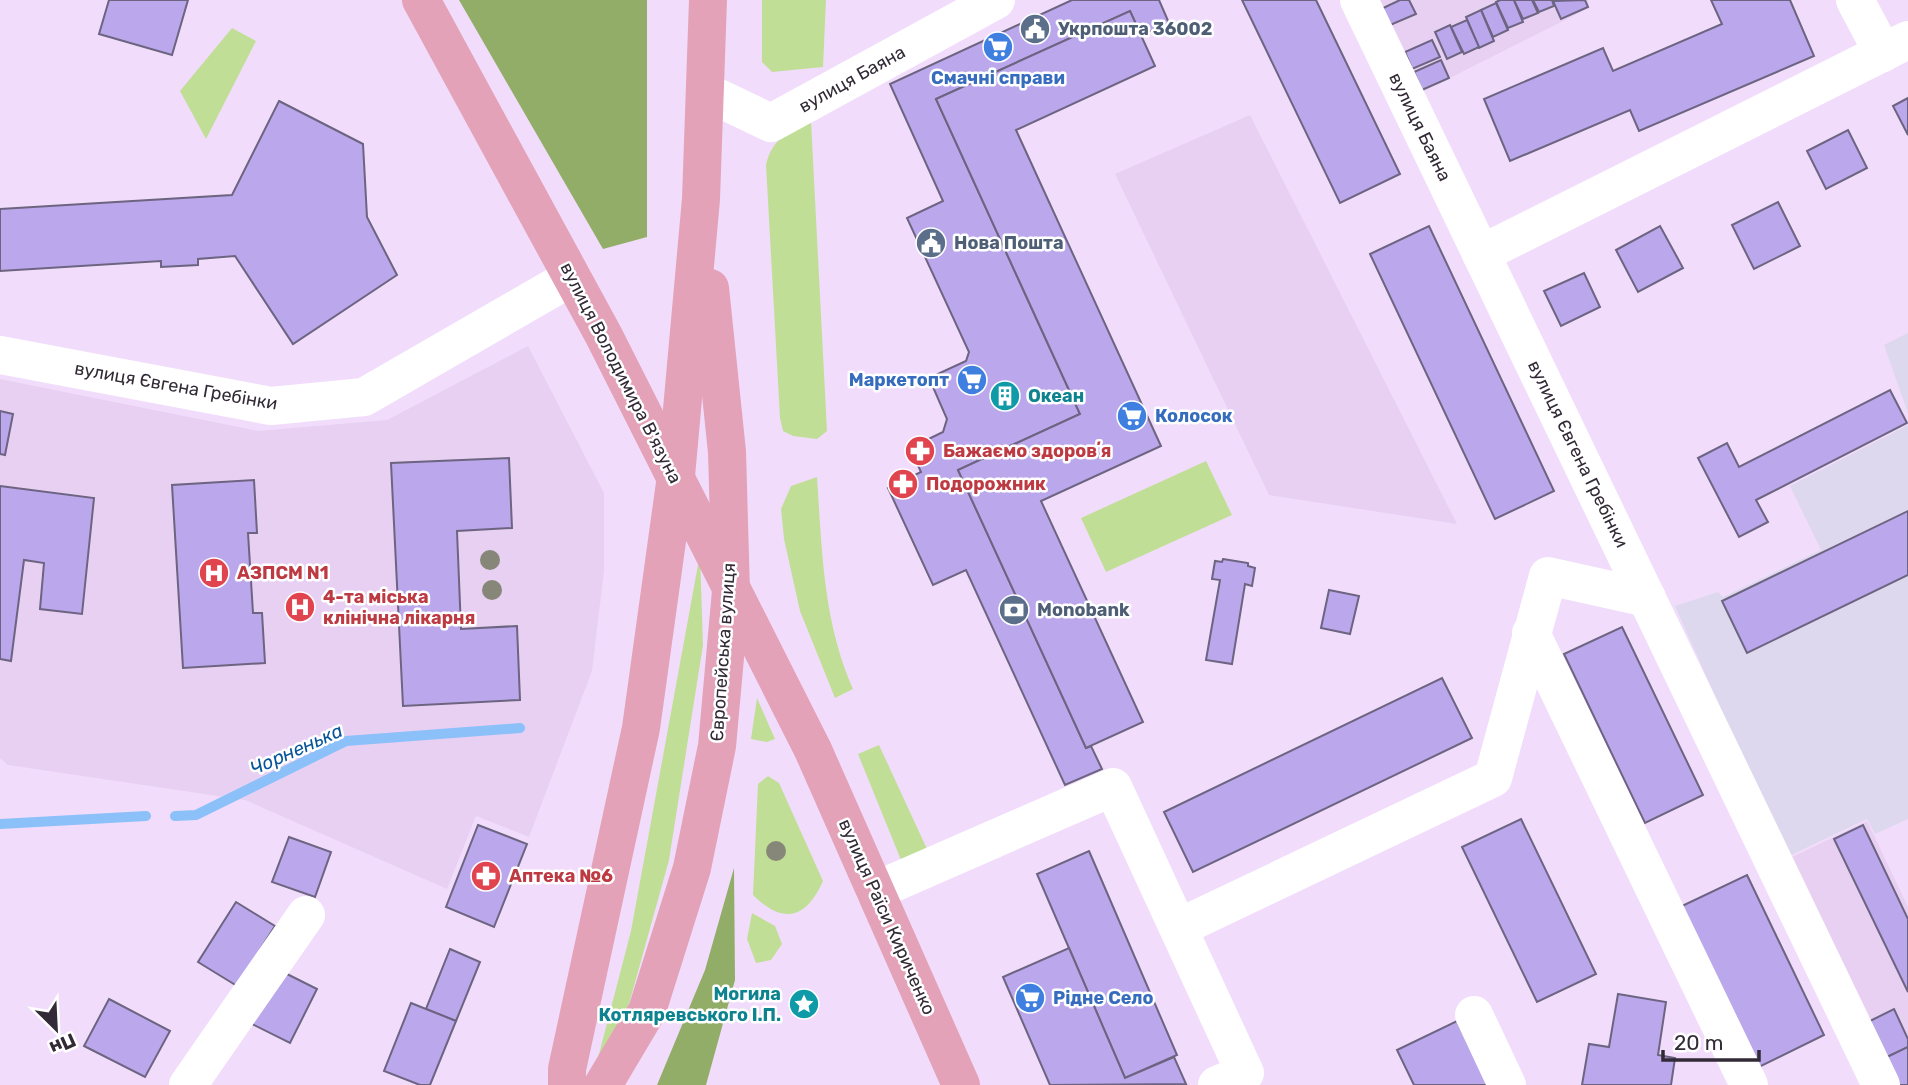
<svg xmlns="http://www.w3.org/2000/svg" width="1908" height="1085" font-family="Rubik,sans-serif">
<style>
.commercial{fill:#ddd8ed}
.built{fill:#e8d0f3}
.green{fill:#c1de97}
.forest{fill:#92ad68}
.lines{fill:none;stroke-linecap:round;stroke-linejoin:round}
.stream{stroke:#8cc0f9;stroke-width:10}
.building{fill:#bba7eb;stroke:#6c6481;stroke-width:2}
.minor{stroke:#fff;stroke-width:38}
.major{stroke:#e3a2b8;stroke-width:38}
.tree{fill:#868778}
.labels{text-anchor:middle;stroke-width:5;stroke-linejoin:round;paint-order:stroke}
.service-label{font-size:18px;font-weight:bold;fill:#4e5e75;stroke:#fff;text-anchor:start}
.shop-label{font-size:18px;font-weight:bold;fill:#366cbe;stroke:#fff;text-anchor:start}
.street-label{font-size:18px;fill:#322a36;stroke:#fff}
.culture-label{font-size:18px;font-weight:bold;fill:#0d838f;stroke:#fff;text-anchor:start}
.health-label{font-size:18px;font-weight:bold;fill:#be3a42;stroke:#fff;text-anchor:start}
.water-label{font-size:19px;font-style:italic;fill:#075498;stroke:#fff}
</style>
<rect width="100%" height="100%" fill="#f1ddfb"/>
<g class="commercial">
<polygon points="1908,333 1908,413 1884,345"/>
<polygon points="1908,425 1908,819 1875,834 1867,819 1787,857 1675,606 1718,592 1723,597 1821,550 1790,486"/>
</g>
<g class="built">
<polygon points="1369,0 1588,0 1589,8 1422,92"/>
<polygon points="1250,115 1457,524 1269,495 1115,174"/>
<polygon points="528,346 604,493 604,571 592,671 529,837 476,816 447,889 245,800 8,765 0,758 0,379 258,431 387,420"/>
<polygon points="1867,821 1908,907 1908,1085 1899,1085 1790,858"/>
</g>
<g class="green">
<polygon points="762,0 826,0 823,67 772,72 762,62"/>
<polygon points="232,28 256,41 206,139 180,91"/>
<path d="M811,121L827,431L817,439L793,436L783,431L780,418L766,165C772,138 788,133 811,121Z"/>
<polygon points="1206,461 1232,515 1106,572 1081,518"/>
<path d="M817,477C822,550 823,621 853,689L835,698L800,611L784,539L781,509L791,486Z"/>
<polygon points="700,554 703,645 669,860 629,1004 591,1085 631,931"/>
<polygon points="757,698 775,739 767,742 751,739"/>
<polygon points="879,745 927,849 901,860 858,754"/>
<path d="M768,776L779,783L823,881C806,919 783,925 753,895L758,784Z"/>
<polygon points="752,913 775,926 782,944 771,960 756,963 747,939"/>
</g>
<g class="forest">
<polygon points="459,0 647,0 647,237 603,249"/>
<polygon points="734,868 735,980 706,1085 657,1085 705,970"/>
</g>
<g class="lines">
<g class="stream">
<polyline points="175,816 196,815 346,741 520,728"/>
<polyline points="0,824 146,816"/>
</g>
</g>
<g class="building">
<polygon points="109,0 188,0 172,55 99,34"/>
<polygon points="1072,0 1159,0 1169,23 1141,35 1130,11 936,99 1080,414 958,470 1086,748 1091,746 1102,769 1065,785 966,570 933,585 888,488 921,472 910,448 943,432 947,419 929,378 966,361 969,352 907,218 943,201 890,84"/>
<polygon points="1242,0 1316,0 1400,174 1340,203"/>
<polygon points="1400,0 1409,0 1416,14 1388,26 1381,9"/>
<polygon points="1500,0 1514,0 1523,22 1508,28 1496,2"/>
<polygon points="1514,0 1532,0 1538,13 1523,19"/>
<polygon points="1533,0 1552,0 1554,6 1539,12"/>
<polygon points="1585,0 1588,7 1561,19 1553,1"/>
<polygon points="1711,0 1790,0 1814,56 1639,131 1630,110 1510,161 1484,99 1603,48 1613,71 1722,24"/>
<polygon points="1496,3 1508,30 1493,37 1481,10"/>
<polygon points="1481,10 1494,41 1479,48 1466,17"/>
<polygon points="1130,11 1155,66 1016,130 1161,446 1041,501 1143,722 1086,748 958,470 1080,414 936,99"/>
<polygon points="1467,20 1479,47 1464,54 1451,27"/>
<polygon points="1450,25 1462,52 1447,59 1435,32"/>
<polygon points="1432,40 1440,57 1412,69 1405,52"/>
<polygon points="1441,60 1449,78 1422,90 1414,72"/>
<polygon points="1908,98 1908,135 1893,106"/>
<polygon points="279,101 363,144 367,217 397,275 293,344 235,256 198,259 198,265 161,267 161,261 0,271 0,209 232,195"/>
<polygon points="1848,130 1867,168 1826,189 1807,151"/>
<polygon points="1778,202 1800,246 1754,269 1732,225"/>
<polygon points="1429,226 1554,491 1495,519 1370,254"/>
<polygon points="1660,226 1683,268 1638,292 1616,250"/>
<polygon points="1584,273 1600,307 1561,326 1544,291"/>
<polygon points="1890,390 1907,423 1756,500 1768,522 1739,537 1698,458 1727,443 1739,467"/>
<polygon points="0,411 13,414 5,455 0,454"/>
<polygon points="509,458 512,528 457,531 461,629 517,626 520,700 403,706 391,463"/>
<polygon points="254,480 257,533 248,533 253,613 262,613 265,663 183,668 172,485"/>
<polygon points="0,486 94,498 82,614 40,609 44,563 24,560 11,661 0,659"/>
<polygon points="1908,511 1908,575 1747,653 1722,601"/>
<polygon points="1223,559 1248,563 1248,566 1255,568 1252,586 1245,584 1232,664 1206,660 1220,580 1212,579 1215,561 1222,562"/>
<polygon points="1329,590 1359,596 1350,634 1321,628"/>
<polygon points="1622,627 1703,795 1645,823 1564,654"/>
<polygon points="1442,678 1472,738 1193,872 1164,812"/>
<polygon points="1521,819 1596,974 1537,1002 1462,847"/>
<polygon points="478,825 527,844 494,927 446,907"/>
<polygon points="1863,825 1908,919 1908,992 1834,839"/>
<polygon points="289,837 331,852 315,897 272,882"/>
<polygon points="1089,851 1177,1055 1125,1078 1037,874"/>
<polygon points="1747,875 1824,1035 1759,1067 1682,906"/>
<polygon points="236,902 275,926 237,986 198,962"/>
<polygon points="1069,948 1125,1078 1174,1057 1186,1084 1050,1085 1003,977"/>
<polygon points="450,949 480,962 456,1021 426,1009"/>
<polygon points="277,969 317,989 290,1043 250,1023"/>
<polygon points="1618,994 1666,1002 1658,1055 1675,1058 1671,1085 1582,1085 1589,1044 1609,1047"/>
<polygon points="109,999 170,1031 145,1077 84,1046"/>
<polygon points="411,1003 456,1021 430,1085 420,1085 384,1071"/>
<polygon points="1894,1009 1908,1039 1908,1047 1885,1058 1868,1022"/>
<polygon points="1457,1021 1488,1085 1414,1085 1397,1050"/>
<polygon points="1908,1047 1908,1085 1897,1085 1885,1058"/>
</g>
<g class="lines">
<g class="minor">
<polyline points="1359,0 1881,1085"/>
<polyline points="1855,0 1883,53"/>
<polyline points="706,92 771,123 996,0"/>
<polyline points="1481,254 1908,40"/>
<polyline points="0,355 271,406 364,397 572,277"/>
<polyline points="1531,633 1749,1085"/>
<polyline points="875,891 1113,787 1245,1073 1217,1085"/>
<polyline points="1180,927 1493,778 1548,576 1647,598"/>
<polyline points="1474,1015 1507,1085"/>
<polyline points="188,1085 306,915"/>
</g>
<g class="major">
<polyline points="421,0 604,336 813,750 961,1085"/>
<polyline points="567,1085 567,1069 641,728 676,476 701,199 708,0"/>
<polyline points="603,1085 647,1011 692,868 717,746 731,591 727,452 710,288"/>
</g>
</g>
<g class="tree">
<circle cx="490" cy="560" r="10"/>
<circle cx="492" cy="590" r="10"/>
<circle cx="776" cy="851" r="10"/>
</g>
<defs>
<g id="civic-disc" transform="scale(1.575)"><circle r="9.5" fill="#5c6f8a" stroke="#fff"/><path d="M-.6-6.5H3V-4.5H.6V-3L4-1V1h2V6H-6V1h2V-1L-.6-3ZM-1.2 2.5V6h2.4V2.5Z" fill="#fff"/></g>
<g id="supermarket-disc" transform="scale(1.575)"><circle r="9.5" fill="#3f7fe0" stroke="#fff"/><path d="M-6-5.5h2.5l.6 2H6L4.5 2H-2.5L-4.4-4H-6ZM-1.5 3.2a1.3 1.3 0 1 0 .1 0ZM3 3.2a1.3 1.3 0 1 0 .1 0Z" fill="#fff"/></g>
<g id="building-disc" transform="scale(1.575)"><circle r="9.5" fill="#0f9aa8" stroke="#fff"/><path d="M-4-6H4V6H1V3H-1V6H-4ZM-2.5-4.3h1.7v1.8h-1.7ZM.8-4.3h1.7v1.8H.8ZM-2.5-1h1.7V.8h-1.7ZM.8-1h1.7V.8H.8Z" fill="#fff"/></g>
<g id="pharmacy-disc" transform="scale(1.575)"><circle r="9.5" fill="#e0444e" stroke="#fff"/><path d="M-2-6h4v4h4v4h-4v4h-4v-4h-4v-4h4Z" fill="#fff"/></g>
<g id="hospital-disc" transform="scale(1.575)"><circle r="9.5" fill="#e0444e" stroke="#fff"/><path d="M-5-5h3v3.5h4V-5h3V5h-3V1.5h-4V5h-3Z" fill="#fff"/></g>
<g id="bank-disc" transform="scale(1.575)"><circle r="9.5" fill="#5c6f8a" stroke="#fff"/><path d="M-6-4H6V4H-6ZM0-2.3a2.3 2.3 0 1 0 0 4.6a2.3 2.3 0 1 0 0-4.6Z" fill="#fff"/></g>
<g id="sight-disc" transform="scale(1.575)"><circle r="9.5" fill="#0f9aa8" stroke="#fff"/><path d="M0-6L1.8-2.2L6-1.7L2.9 1.2L3.7 5.4L0 3.3L-3.7 5.4L-2.9 1.2L-6-1.7L-1.8-2.2Z" fill="#fff"/></g>
</defs>
<g fill-rule="evenodd">
<use href="#civic-disc" x="1035" y="29"/>
<use href="#supermarket-disc" x="998" y="47"/>
<use href="#civic-disc" x="931" y="243"/>
<use href="#supermarket-disc" x="972" y="380"/>
<use href="#building-disc" x="1005" y="396"/>
<use href="#supermarket-disc" x="1132" y="416"/>
<use href="#pharmacy-disc" x="920" y="451"/>
<use href="#pharmacy-disc" x="903" y="484"/>
<use href="#hospital-disc" x="214" y="573"/>
<use href="#hospital-disc" x="300" y="607"/>
<use href="#bank-disc" x="1014" y="610"/>
<use href="#pharmacy-disc" x="486" y="876"/>
<use href="#supermarket-disc" x="1030" y="998"/>
<use href="#sight-disc" x="804" y="1004"/>
</g>
<g class="labels">
<g class="service-label">
<text x="1058" y="35">Укрпошта 36002</text>
<text x="954" y="249">Нова Пошта</text>
<text x="1037" y="616">Monobank</text>
</g>
<g class="shop-label">
<text x="998" y="84" text-anchor="middle">Смачні справи</text>
<text x="949" y="386" text-anchor="end">Маркетопт</text>
<text x="1155" y="422">Колосок</text>
<text x="1053" y="1004">Рідне Село</text>
</g>
<g class="street-label">
<text transform="translate(852 79) rotate(-29)" y="6">вулиця Баяна</text>
<text transform="translate(1420 127) rotate(64)" y="6">вулиця Баяна</text>
<text transform="translate(621 373) rotate(63)" y="6">вулиця Володимира В'язуна</text>
<text transform="translate(176 386) rotate(10)" y="6">вулиця Євгена Гребінки</text>
<text transform="translate(1578 454) rotate(64)" y="6">вулиця Євгена Гребінки</text>
<text transform="translate(723 652) rotate(-86)" y="6">Європейська вулиця</text>
<text transform="translate(887 917) rotate(66)" y="6">вулиця Раїси Кириченко</text>
</g>
<g class="culture-label">
<text x="1028" y="402">Океан</text>
<text x="781" y="1000" text-anchor="end">Могила<tspan x="781" dy="21">Котляревського І.П.</tspan></text>
</g>
<g class="health-label">
<text x="943" y="457">Бажаємо здоровʼя</text>
<text x="926" y="490">Подорожник</text>
<text x="237" y="579">АЗПСМ N1</text>
<text x="323" y="603">4-та міська<tspan x="323" dy="21">клінічна лікарня</tspan></text>
<text x="509" y="882">Аптека №6</text>
</g>
<g class="water-label">
<text transform="translate(296 749) rotate(-24)" y="7">Чорненька</text>
</g>
</g>
<g transform="translate(56 1029) rotate(156)" stroke="#ffffff" stroke-width="5" paint-order="stroke">
<path d="M0-5L12 26L0 18L-12 26Z" fill="#322a36"/>
<text y="-10" font-size="19" font-weight="bold" text-anchor="middle" fill="#322a36">Пн</text>
</g>
<path d="M1663 1050v10h96v-10" fill="none" stroke="#322a36" stroke-width="3.5"/>
<text x="1674" y="1050" font-size="21" fill="#322a36" stroke="#ffffff" stroke-width="5" paint-order="stroke">20 m</text>
</svg>
